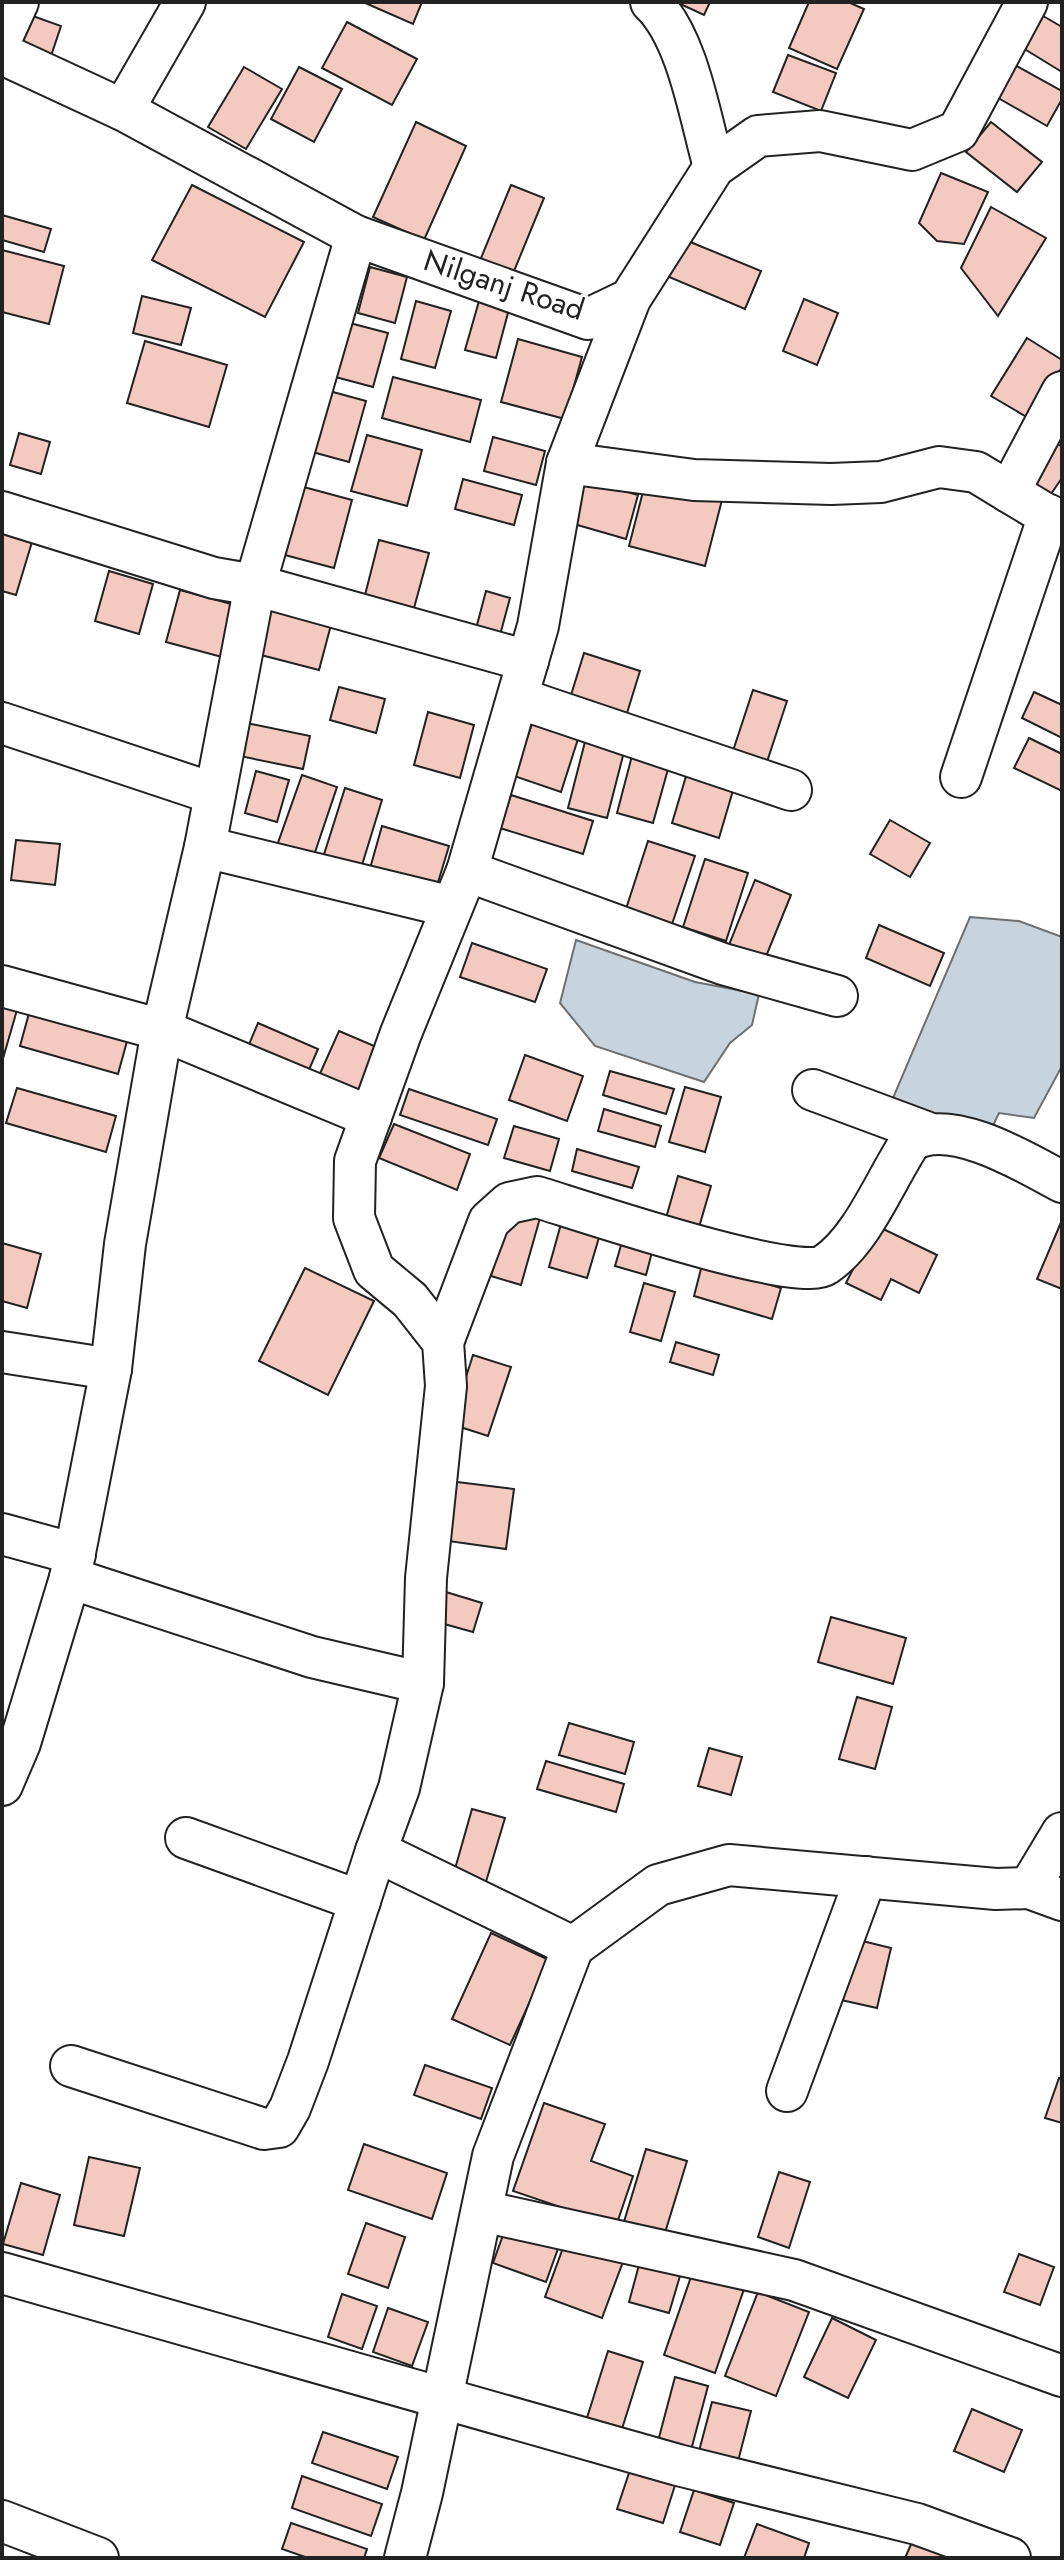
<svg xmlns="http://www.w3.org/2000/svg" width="1064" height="2560" font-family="Jost,sans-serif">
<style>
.water{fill:#c7d3dd;stroke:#6f6f6f;stroke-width:2}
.building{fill:#f3c9c0;stroke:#222;stroke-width:2}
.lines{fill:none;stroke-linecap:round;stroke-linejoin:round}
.minor-casing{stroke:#222;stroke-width:44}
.minor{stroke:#fff;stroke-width:40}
.labels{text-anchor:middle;stroke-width:6;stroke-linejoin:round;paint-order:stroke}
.street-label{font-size:30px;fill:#222;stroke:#fff}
</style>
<rect width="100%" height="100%" fill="#fff"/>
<g class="water">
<polygon points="970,917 1019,921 1062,937 1062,1066 1034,1118 999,1113 987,1138 893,1098"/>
<polygon points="576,940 695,982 759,994 752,1025 730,1043 704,1082 595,1046 560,1003"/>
</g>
<g class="building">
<polygon points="363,2 422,2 413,24"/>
<polygon points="676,2 710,2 704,15"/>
<polygon points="809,2 848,2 864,9 837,69 789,48"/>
<polygon points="1038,13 1062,27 1062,72 1018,45"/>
<polygon points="30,15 61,26 51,56 19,45"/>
<polygon points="347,22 417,59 392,105 322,68"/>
<polygon points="788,55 836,73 821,111 773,92"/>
<polygon points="1004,59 1062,91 1062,99 1047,126 986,91"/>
<polygon points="244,67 282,89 246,149 208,127"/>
<polygon points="299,67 342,89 314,142 271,119"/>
<polygon points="416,122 466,146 424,240 373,217"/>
<polygon points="991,122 1042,162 1017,192 966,152"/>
<polygon points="941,173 988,192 964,244 937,241 919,223"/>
<polygon points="192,185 304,242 265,317 152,260"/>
<polygon points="511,185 544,198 512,276 479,263"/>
<polygon points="991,207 1046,238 998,316 961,268"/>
<polygon points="2,215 51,229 44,252 2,240"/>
<polygon points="678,237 761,271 745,309 662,274"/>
<polygon points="2,250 64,266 49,324 2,312"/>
<polygon points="370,267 407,277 395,323 358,313"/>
<polygon points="142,296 191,308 181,345 133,333"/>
<polygon points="804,299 838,313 817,365 783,351"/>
<polygon points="416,301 451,311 435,368 401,359"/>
<polygon points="479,301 509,309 496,358 465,350"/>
<polygon points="342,321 388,333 373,387 328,375"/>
<polygon points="1027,338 1062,360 1062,367 1030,419 991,396"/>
<polygon points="518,339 582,357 565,419 501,402"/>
<polygon points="145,341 227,365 209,427 127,403"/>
<polygon points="393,377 481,400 470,442 382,418"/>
<polygon points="322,389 366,401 349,462 305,450"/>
<polygon points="19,433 50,442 41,474 10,465"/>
<polygon points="367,435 422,450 407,506 351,491"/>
<polygon points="493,437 545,451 536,485 484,471"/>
<polygon points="1049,438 1062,447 1062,478 1044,504 1016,484"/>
<polygon points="579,478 638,495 626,539 567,522"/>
<polygon points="463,479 522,495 514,525 455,509"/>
<polygon points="646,480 722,500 705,566 629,546"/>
<polygon points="300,486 352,500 334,568 281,554"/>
<polygon points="2,533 32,542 16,595 2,591"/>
<polygon points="379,540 429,553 414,608 365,595"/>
<polygon points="109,571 153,584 139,634 95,621"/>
<polygon points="180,590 235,605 222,657 166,642"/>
<polygon points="486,591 510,598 496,650 472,644"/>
<polygon points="269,608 331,625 319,670 257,654"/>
<polygon points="584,653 640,671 623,726 567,708"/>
<polygon points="339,687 385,699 376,733 330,720"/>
<polygon points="753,690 787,701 764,771 730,760"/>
<polygon points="1034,692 1062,705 1062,738 1022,718"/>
<polygon points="428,712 474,725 460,778 414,765"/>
<polygon points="237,721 310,736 303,769 230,754"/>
<polygon points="532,724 578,739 561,792 514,776"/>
<polygon points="587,734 626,744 607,818 568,808"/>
<polygon points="1029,738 1062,754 1062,791 1014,768"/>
<polygon points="633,752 670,762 653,823 617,813"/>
<polygon points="256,771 289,780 277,822 245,813"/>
<polygon points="687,773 734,787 719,838 672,823"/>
<polygon points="302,775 337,787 310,867 274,854"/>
<polygon points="345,788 382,800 358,878 320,867"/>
<polygon points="511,795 593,821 583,854 500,828"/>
<polygon points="890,820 930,843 910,877 870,854"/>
<polygon points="382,826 449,846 433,899 367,879"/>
<polygon points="16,840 60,844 55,885 11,880"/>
<polygon points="648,841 695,856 670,930 624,915"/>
<polygon points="705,859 748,873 726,941 683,927"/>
<polygon points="755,880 791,895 765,959 729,945"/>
<polygon points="879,925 944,953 930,986 866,958"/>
<polygon points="472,943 547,969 535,1002 460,977"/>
<polygon points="2,998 19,1003 2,1062"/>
<polygon points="31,1006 129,1034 118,1074 20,1046"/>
<polygon points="258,1023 318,1049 302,1086 242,1061"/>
<polygon points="339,1031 379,1048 353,1105 314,1087"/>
<polygon points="525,1055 583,1076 567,1121 509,1100"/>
<polygon points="610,1071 674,1089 666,1114 603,1095"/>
<polygon points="685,1087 721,1097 705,1152 669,1142"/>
<polygon points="17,1088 116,1116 106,1152 6,1123"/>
<polygon points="409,1089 497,1119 488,1145 400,1115"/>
<polygon points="604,1109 661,1126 655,1147 598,1131"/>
<polygon points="394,1124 470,1154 457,1190 379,1158"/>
<polygon points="514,1126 559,1139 550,1171 504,1158"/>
<polygon points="577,1149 639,1167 632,1188 572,1171"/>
<polygon points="678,1176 711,1186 695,1241 662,1232"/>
<polygon points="512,1203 542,1211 521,1285 491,1276"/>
<polygon points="564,1213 603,1224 587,1278 549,1267"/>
<polygon points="1062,1220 1062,1289 1037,1279"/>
<polygon points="875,1225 937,1255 919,1293 891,1279 881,1300 846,1283"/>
<polygon points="626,1228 656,1237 646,1275 615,1266"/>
<polygon points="2,1243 41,1254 27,1308 2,1301"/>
<polygon points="702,1265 781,1288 772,1319 694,1296"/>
<polygon points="305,1268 374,1301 328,1395 259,1361"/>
<polygon points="644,1283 675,1292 661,1341 630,1332"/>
<polygon points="676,1342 719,1355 713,1375 670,1362"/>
<polygon points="473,1355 511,1367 488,1436 451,1424"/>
<polygon points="449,1481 514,1489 506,1549 441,1540"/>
<polygon points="446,1592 482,1603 473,1632 437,1622"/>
<polygon points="831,1617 906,1638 893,1684 818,1662"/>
<polygon points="857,1697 892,1707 875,1769 839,1759"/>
<polygon points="569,1723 634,1742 625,1774 559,1755"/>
<polygon points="709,1748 742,1757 731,1795 698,1786"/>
<polygon points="546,1761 624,1784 616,1812 537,1789"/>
<polygon points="472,1809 505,1818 485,1885 453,1876"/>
<polygon points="491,1933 549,1960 510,2045 452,2019"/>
<polygon points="846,1937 891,1948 877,2008 832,1998"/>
<polygon points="425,2065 492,2088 481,2119 414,2095"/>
<polygon points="1059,2078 1062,2079 1062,2123 1045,2118"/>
<polygon points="544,2103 605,2124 591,2161 633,2176 616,2226 513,2191"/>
<polygon points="364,2144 447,2173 432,2219 348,2190"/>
<polygon points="646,2149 687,2161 664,2236 623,2225"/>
<polygon points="89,2157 140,2168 124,2236 74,2225"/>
<polygon points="779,2172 810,2182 789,2248 758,2237"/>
<polygon points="21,2183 60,2195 43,2255 3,2244"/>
<polygon points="366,2223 405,2237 388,2288 348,2274"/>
<polygon points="507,2224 560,2243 546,2282 493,2263"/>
<polygon points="567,2237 624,2259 602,2318 545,2297"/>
<polygon points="1019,2254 1054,2267 1040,2305 1004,2292"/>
<polygon points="639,2265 680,2276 669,2313 629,2302"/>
<polygon points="693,2271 744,2289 715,2373 664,2355"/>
<polygon points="758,2292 809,2312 776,2396 725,2376"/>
<polygon points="342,2294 377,2306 362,2349 328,2337"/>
<polygon points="388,2308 428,2322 412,2366 373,2352"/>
<polygon points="832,2318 876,2340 848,2398 804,2377"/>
<polygon points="608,2351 643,2362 621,2432 586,2421"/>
<polygon points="675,2377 708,2386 690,2454 657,2445"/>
<polygon points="712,2402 751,2411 737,2465 698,2455"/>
<polygon points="972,2409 1022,2430 1004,2472 954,2451"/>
<polygon points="323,2432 398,2457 387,2489 312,2463"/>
<polygon points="632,2464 677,2479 663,2523 617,2509"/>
<polygon points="302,2476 382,2504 371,2536 292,2508"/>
<polygon points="694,2490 734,2503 720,2545 680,2532"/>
<polygon points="291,2523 367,2549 364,2558 308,2558 282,2549"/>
<polygon points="757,2524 809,2543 804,2558 744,2558"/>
<polygon points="912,2542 950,2558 905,2558"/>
</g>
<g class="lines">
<g class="minor-casing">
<g id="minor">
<path d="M651,2C688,37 700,118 714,167"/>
<polyline points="2,37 18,2"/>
<polyline points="2,54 123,110 356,236 588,319 630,299 714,167 758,136 820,131 912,150 958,131 1027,2"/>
<polyline points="123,110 185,2"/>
<polyline points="567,463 694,480 831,484 881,482 939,467 976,472 1062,524"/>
<polyline points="1009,492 1062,392"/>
<polyline points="2,512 214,578 255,585 356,236"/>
<polyline points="518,698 791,790"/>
<polyline points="2,723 215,794"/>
<polyline points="961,777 1049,515"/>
<polyline points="205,847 255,585 528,661"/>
<polyline points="467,871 723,964 837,996"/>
<polyline points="2,986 162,1030 371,1117"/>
<polyline points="813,1090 926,1132"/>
<path d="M443,1342L489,1221L509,1203L537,1197C580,1210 798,1284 825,1265C863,1240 886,1178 911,1141C951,1117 1025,1162 1062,1182"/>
<polyline points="2,1352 111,1369"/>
<polyline points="2,1534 75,1554"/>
<polyline points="423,1683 312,1657 70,1578 111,1369 125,1244 162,1030 205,847 452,907"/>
<polyline points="2,1785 20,1743 70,1578"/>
<polyline points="186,1838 360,1901"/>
<polyline points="1029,1888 1062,1833"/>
<polyline points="573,1947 376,1851 399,1788 423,1683 426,1578 446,1386 443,1342 410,1300 374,1270 354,1218 355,1161 401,1033 467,871 538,626 567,463 630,299"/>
<polyline points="71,2066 264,2129 279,2127 290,2108 308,2061 376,1851"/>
<polyline points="787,2091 866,1877"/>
<polyline points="482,2211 794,2280 1062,2376"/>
<polyline points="2,2273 678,2465 917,2524 1010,2558"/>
<polyline points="2,2521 98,2558"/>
<polyline points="405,2558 422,2493 493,2156 573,1947 658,1885 729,1865 996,1889 1029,1888 1062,1900"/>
</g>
</g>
<use href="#minor" class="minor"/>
</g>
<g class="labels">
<g class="street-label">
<text transform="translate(504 285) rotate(18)" y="10">Nilganj Road</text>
</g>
</g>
<rect width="1064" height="2560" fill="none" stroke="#222222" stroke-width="8"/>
</svg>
